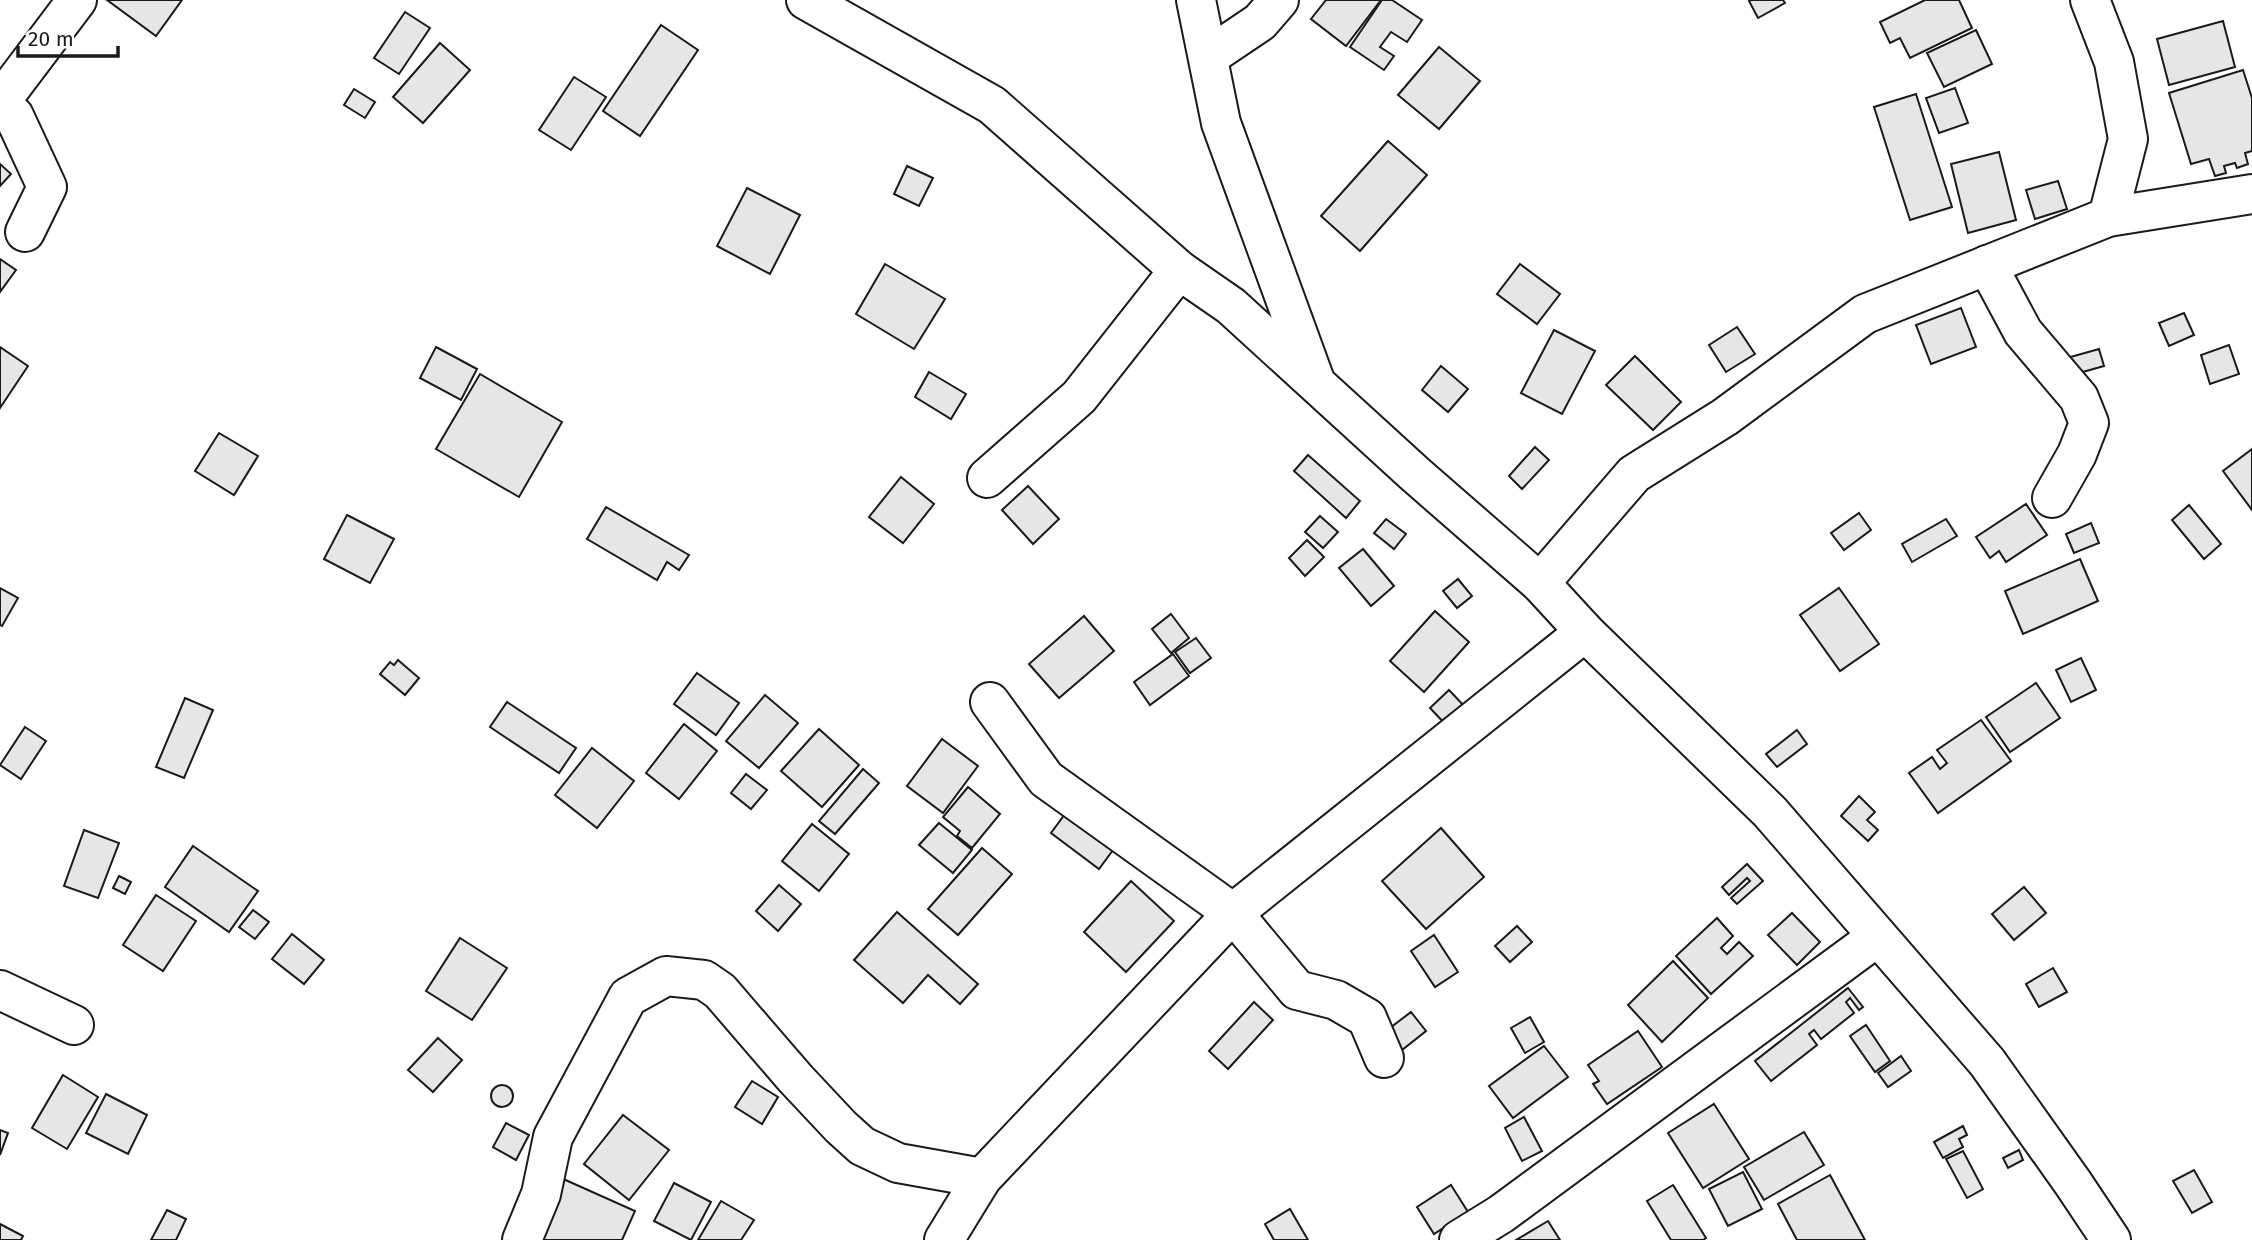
<svg xmlns="http://www.w3.org/2000/svg" width="2252" height="1240" font-family="'Fira Sans',sans-serif">
<style>
.building{fill:#e6e6e6;stroke:#1a1a1a;stroke-width:2}
.lines{fill:none;stroke-linecap:round;stroke-linejoin:round}
.minor-casing{stroke:#1a1a1a;stroke-width:42}
.minor{stroke:#fff;stroke-width:38}
</style>
<rect width="100%" height="100%" fill="#fff"/>
<g class="building">
<polygon points="107,0 182,0 156,36"/>
<polygon points="1326,0 1381,0 1346,46 1311,19"/>
<polygon points="1382,0 1392,0 1422,20 1407,42 1391,32 1380,47 1394,56 1384,70 1350,47"/>
<polygon points="1751,0 1783,0 1785,3 1758,18 1749,1"/>
<polygon points="1925,0 1959,0 1972,28 1910,58 1900,38 1890,43 1880,22"/>
<polygon points="405,12 430,28 399,74 374,58"/>
<polygon points="2223,21 2235,67 2169,85 2157,39"/>
<polygon points="661,25 698,50 640,136 603,111"/>
<polygon points="1976,30 1992,64 1944,87 1927,53"/>
<polygon points="440,43 470,70 423,123 393,97"/>
<polygon points="1439,47 1480,81 1439,129 1398,95"/>
<polygon points="2243,70 2252,98 2252,151 2245,153 2248,164 2237,168 2235,163 2224,166 2226,173 2215,176 2209,159 2191,164 2169,93"/>
<polygon points="574,77 606,97 571,150 539,130"/>
<polygon points="1955,88 1968,123 1939,133 1926,98"/>
<polygon points="354,89 375,102 365,118 344,105"/>
<polygon points="1916,94 1952,207 1910,220 1874,107"/>
<polygon points="1388,141 1427,175 1360,251 1321,216"/>
<polygon points="1999,152 2016,220 1968,233 1951,164"/>
<polygon points="0,164 11,174 0,186"/>
<polygon points="907,166 933,178 919,206 894,194"/>
<polygon points="2058,181 2067,209 2035,219 2026,190"/>
<polygon points="747,188 800,215 770,274 717,246"/>
<polygon points="0,259 16,270 0,292"/>
<polygon points="885,264 945,299 914,349 856,314"/>
<polygon points="1520,264 1560,294 1537,324 1497,294"/>
<polygon points="1961,308 1976,347 1931,364 1916,325"/>
<polygon points="2184,313 2194,335 2169,346 2159,323"/>
<polygon points="1737,327 1755,354 1726,372 1709,345"/>
<polygon points="1554,330 1595,351 1562,414 1521,393"/>
<polygon points="2229,345 2239,374 2210,384 2201,355"/>
<polygon points="0,347 28,366 0,408"/>
<polygon points="436,347 477,369 461,400 420,378"/>
<polygon points="2099,349 2104,366 2072,375 2067,358"/>
<polygon points="1635,356 1681,402 1653,430 1606,385"/>
<polygon points="1441,366 1468,389 1448,412 1422,390"/>
<polygon points="929,372 966,394 951,419 915,397"/>
<polygon points="480,374 562,422 519,497 436,449"/>
<polygon points="219,433 258,456 234,495 195,471"/>
<polygon points="1535,447 1549,460 1522,489 1509,476"/>
<polygon points="2252,449 2252,510 2223,471"/>
<polygon points="1308,455 1360,501 1346,518 1294,471"/>
<polygon points="901,477 934,504 903,543 869,517"/>
<polygon points="1028,486 1059,519 1033,544 1002,510"/>
<polygon points="2026,504 2047,535 2006,562 1999,551 1990,558 1976,537"/>
<polygon points="2189,505 2221,544 2204,559 2172,520"/>
<polygon points="606,507 689,555 679,570 667,562 657,580 587,539"/>
<polygon points="1859,513 1871,530 1844,550 1831,533"/>
<polygon points="347,515 394,539 370,583 324,559"/>
<polygon points="1320,516 1338,532 1323,548 1305,532"/>
<polygon points="1386,519 1406,534 1394,549 1374,533"/>
<polygon points="1946,519 1957,536 1912,562 1902,544"/>
<polygon points="2091,523 2099,543 2074,553 2066,534"/>
<polygon points="1307,540 1324,557 1305,576 1289,558"/>
<polygon points="1363,549 1394,586 1371,606 1339,568"/>
<polygon points="2080,559 2098,601 2023,634 2005,591"/>
<polygon points="1458,579 1472,596 1457,608 1443,591"/>
<polygon points="0,588 18,598 2,626 0,625"/>
<polygon points="1839,588 1879,644 1840,671 1800,615"/>
<polygon points="1435,611 1469,642 1424,692 1390,661"/>
<polygon points="1171,614 1189,638 1171,653 1152,629"/>
<polygon points="1084,616 1114,651 1059,698 1029,664"/>
<polygon points="1196,638 1211,658 1190,673 1175,652"/>
<polygon points="1173,654 1189,676 1150,705 1134,682"/>
<polygon points="2081,658 2096,690 2071,702 2056,670"/>
<polygon points="398,660 419,678 405,695 380,674 390,662 394,665"/>
<polygon points="697,673 739,703 716,735 674,704"/>
<polygon points="2036,683 2060,718 2010,752 1986,717"/>
<polygon points="1449,690 1467,709 1448,727 1430,708"/>
<polygon points="765,695 798,723 759,768 726,741"/>
<polygon points="185,698 213,710 184,778 156,767"/>
<polygon points="507,702 576,748 559,773 490,727"/>
<polygon points="1981,720 2011,761 1938,813 1909,773 1932,757 1940,769 1947,763 1937,750"/>
<polygon points="684,724 717,751 679,799 646,773"/>
<polygon points="25,727 46,741 21,779 0,765"/>
<polygon points="819,729 859,765 822,807 781,771"/>
<polygon points="1797,730 1807,744 1777,767 1766,754"/>
<polygon points="942,739 978,766 943,813 907,786"/>
<polygon points="592,748 634,781 597,828 555,795"/>
<polygon points="863,769 879,783 835,834 819,821"/>
<polygon points="746,774 767,790 751,809 731,793"/>
<polygon points="968,787 1000,814 972,848 957,836 960,831 943,817"/>
<polygon points="1859,796 1875,812 1867,820 1878,830 1868,841 1841,816"/>
<polygon points="1065,814 1113,850 1099,869 1051,833"/>
<polygon points="939,823 972,850 953,873 919,845"/>
<polygon points="812,824 849,854 819,891 782,861"/>
<polygon points="1441,828 1484,877 1426,929 1382,881"/>
<polygon points="84,830 119,843 98,898 64,886"/>
<polygon points="193,846 258,891 229,932 165,887"/>
<polygon points="982,848 1012,874 958,935 928,909"/>
<polygon points="1747,864 1763,881 1737,904 1731,898 1750,881 1747,878 1729,895 1722,887"/>
<polygon points="119,876 131,882 125,894 113,888"/>
<polygon points="1131,881 1174,921 1126,972 1084,932"/>
<polygon points="779,885 801,904 778,931 756,911"/>
<polygon points="2024,887 2046,913 2014,940 1992,914"/>
<polygon points="156,895 196,921 163,971 123,945"/>
<polygon points="253,910 269,922 255,939 239,927"/>
<polygon points="897,912 978,984 960,1004 928,975 903,1003 854,960"/>
<polygon points="1792,913 1820,942 1797,965 1768,935"/>
<polygon points="1717,918 1733,936 1721,948 1727,954 1739,942 1753,956 1711,994 1676,956"/>
<polygon points="1517,926 1532,942 1510,962 1495,946"/>
<polygon points="292,934 324,960 304,984 272,959"/>
<polygon points="1434,935 1458,972 1435,987 1411,951"/>
<polygon points="460,938 507,968 472,1020 426,991"/>
<polygon points="1673,961 1708,998 1662,1042 1628,1005"/>
<polygon points="2053,968 2067,992 2039,1007 2026,984"/>
<polygon points="1848,988 1863,1007 1859,1010 1850,998 1846,1002 1854,1013 1821,1039 1814,1030 1809,1034 1817,1045 1771,1081 1755,1061"/>
<polygon points="1254,1002 1273,1020 1228,1069 1209,1051"/>
<polygon points="1411,1012 1426,1031 1402,1050 1386,1031"/>
<polygon points="1530,1017 1544,1042 1525,1053 1511,1028"/>
<polygon points="1866,1025 1890,1061 1875,1072 1850,1036"/>
<polygon points="1638,1031 1662,1067 1607,1104 1593,1084 1599,1081 1588,1065"/>
<polygon points="438,1038 462,1060 433,1092 408,1070"/>
<polygon points="1544,1046 1568,1077 1513,1118 1489,1086"/>
<polygon points="1901,1056 1911,1071 1888,1087 1878,1073"/>
<polygon points="63,1075 98,1097 67,1149 32,1128"/>
<polygon points="752,1081 778,1097 762,1124 735,1107"/>
<circle cx="502" cy="1096" r="11"/>
<polygon points="106,1094 147,1115 128,1154 86,1133"/>
<polygon points="1714,1104 1749,1159 1703,1188 1668,1133"/>
<polygon points="623,1115 669,1150 629,1200 584,1164"/>
<polygon points="1524,1117 1542,1151 1522,1161 1505,1128"/>
<polygon points="506,1123 529,1135 516,1160 493,1147"/>
<polygon points="1963,1126 1967,1135 1959,1139 1963,1147 1943,1158 1934,1142"/>
<polygon points="0,1130 8,1133 0,1155"/>
<polygon points="1804,1132 1824,1165 1764,1200 1744,1167"/>
<polygon points="2019,1150 2023,1160 2008,1168 2003,1158"/>
<polygon points="1963,1151 1983,1189 1967,1198 1946,1159"/>
<polygon points="2194,1170 2212,1202 2192,1213 2173,1181"/>
<polygon points="1743,1172 1762,1209 1728,1226 1709,1189"/>
<polygon points="1830,1175 1865,1240 1797,1240 1778,1204"/>
<polygon points="561,1178 635,1211 622,1240 533,1240"/>
<polygon points="674,1183 711,1202 691,1240 654,1221"/>
<polygon points="1451,1185 1468,1212 1434,1234 1417,1207"/>
<polygon points="1673,1185 1706,1238 1703,1240 1671,1240 1647,1201"/>
<polygon points="721,1201 754,1220 741,1240 698,1240"/>
<polygon points="1290,1209 1308,1240 1274,1240 1265,1224"/>
<polygon points="167,1210 186,1219 176,1240 151,1240"/>
<polygon points="1548,1221 1560,1240 1516,1240"/>
<polygon points="0,1224 23,1236 21,1240 0,1240"/>
</g>
<g class="lines">
<g class="minor-casing">
<g id="minor">
<polyline points="806,0 992,105 1179,270 1231,306 1415,474 1540,583 1585,632 1770,812 1987,1062 2073,1183 2111,1240"/>
<polyline points="1196,0 1221,123 1314,378"/>
<polyline points="2090,0 2114,62 2128,139 2108,217"/>
<polyline points="1208,57 1260,22 1279,0"/>
<polyline points="0,102 77,0"/>
<polyline points="0,103 14,116 47,187 25,232"/>
<polyline points="1987,265 2023,332 2079,398 2089,423 2077,454 2052,498"/>
<polyline points="987,478 1079,397 1179,270"/>
<polyline points="1540,583 1634,474 1725,417 1865,314 2108,217 2252,194"/>
<polyline points="990,702 1046,779 1233,913 1297,990 1336,1000 1367,1018 1384,1058"/>
<polyline points="0,990 74,1025"/>
<polyline points="522,1240 541,1194 553,1137 628,997 666,976 704,980 720,991 795,1078 841,1127 862,1146 898,1163 982,1178"/>
<polyline points="944,1240 982,1178 1233,913 1585,632"/>
<polyline points="1459,1240 1501,1214 1877,937"/>
</g>
</g>
<use href="#minor" class="minor"/>
</g>
<path d="M18 46v10h100v-10" fill="none" stroke="#1a1a1a" stroke-width="3.5"/>
<text x="28" y="46" font-size="21" fill="#1a1a1a" stroke="#ffffff" stroke-width="5" paint-order="stroke">20 m</text>
</svg>
